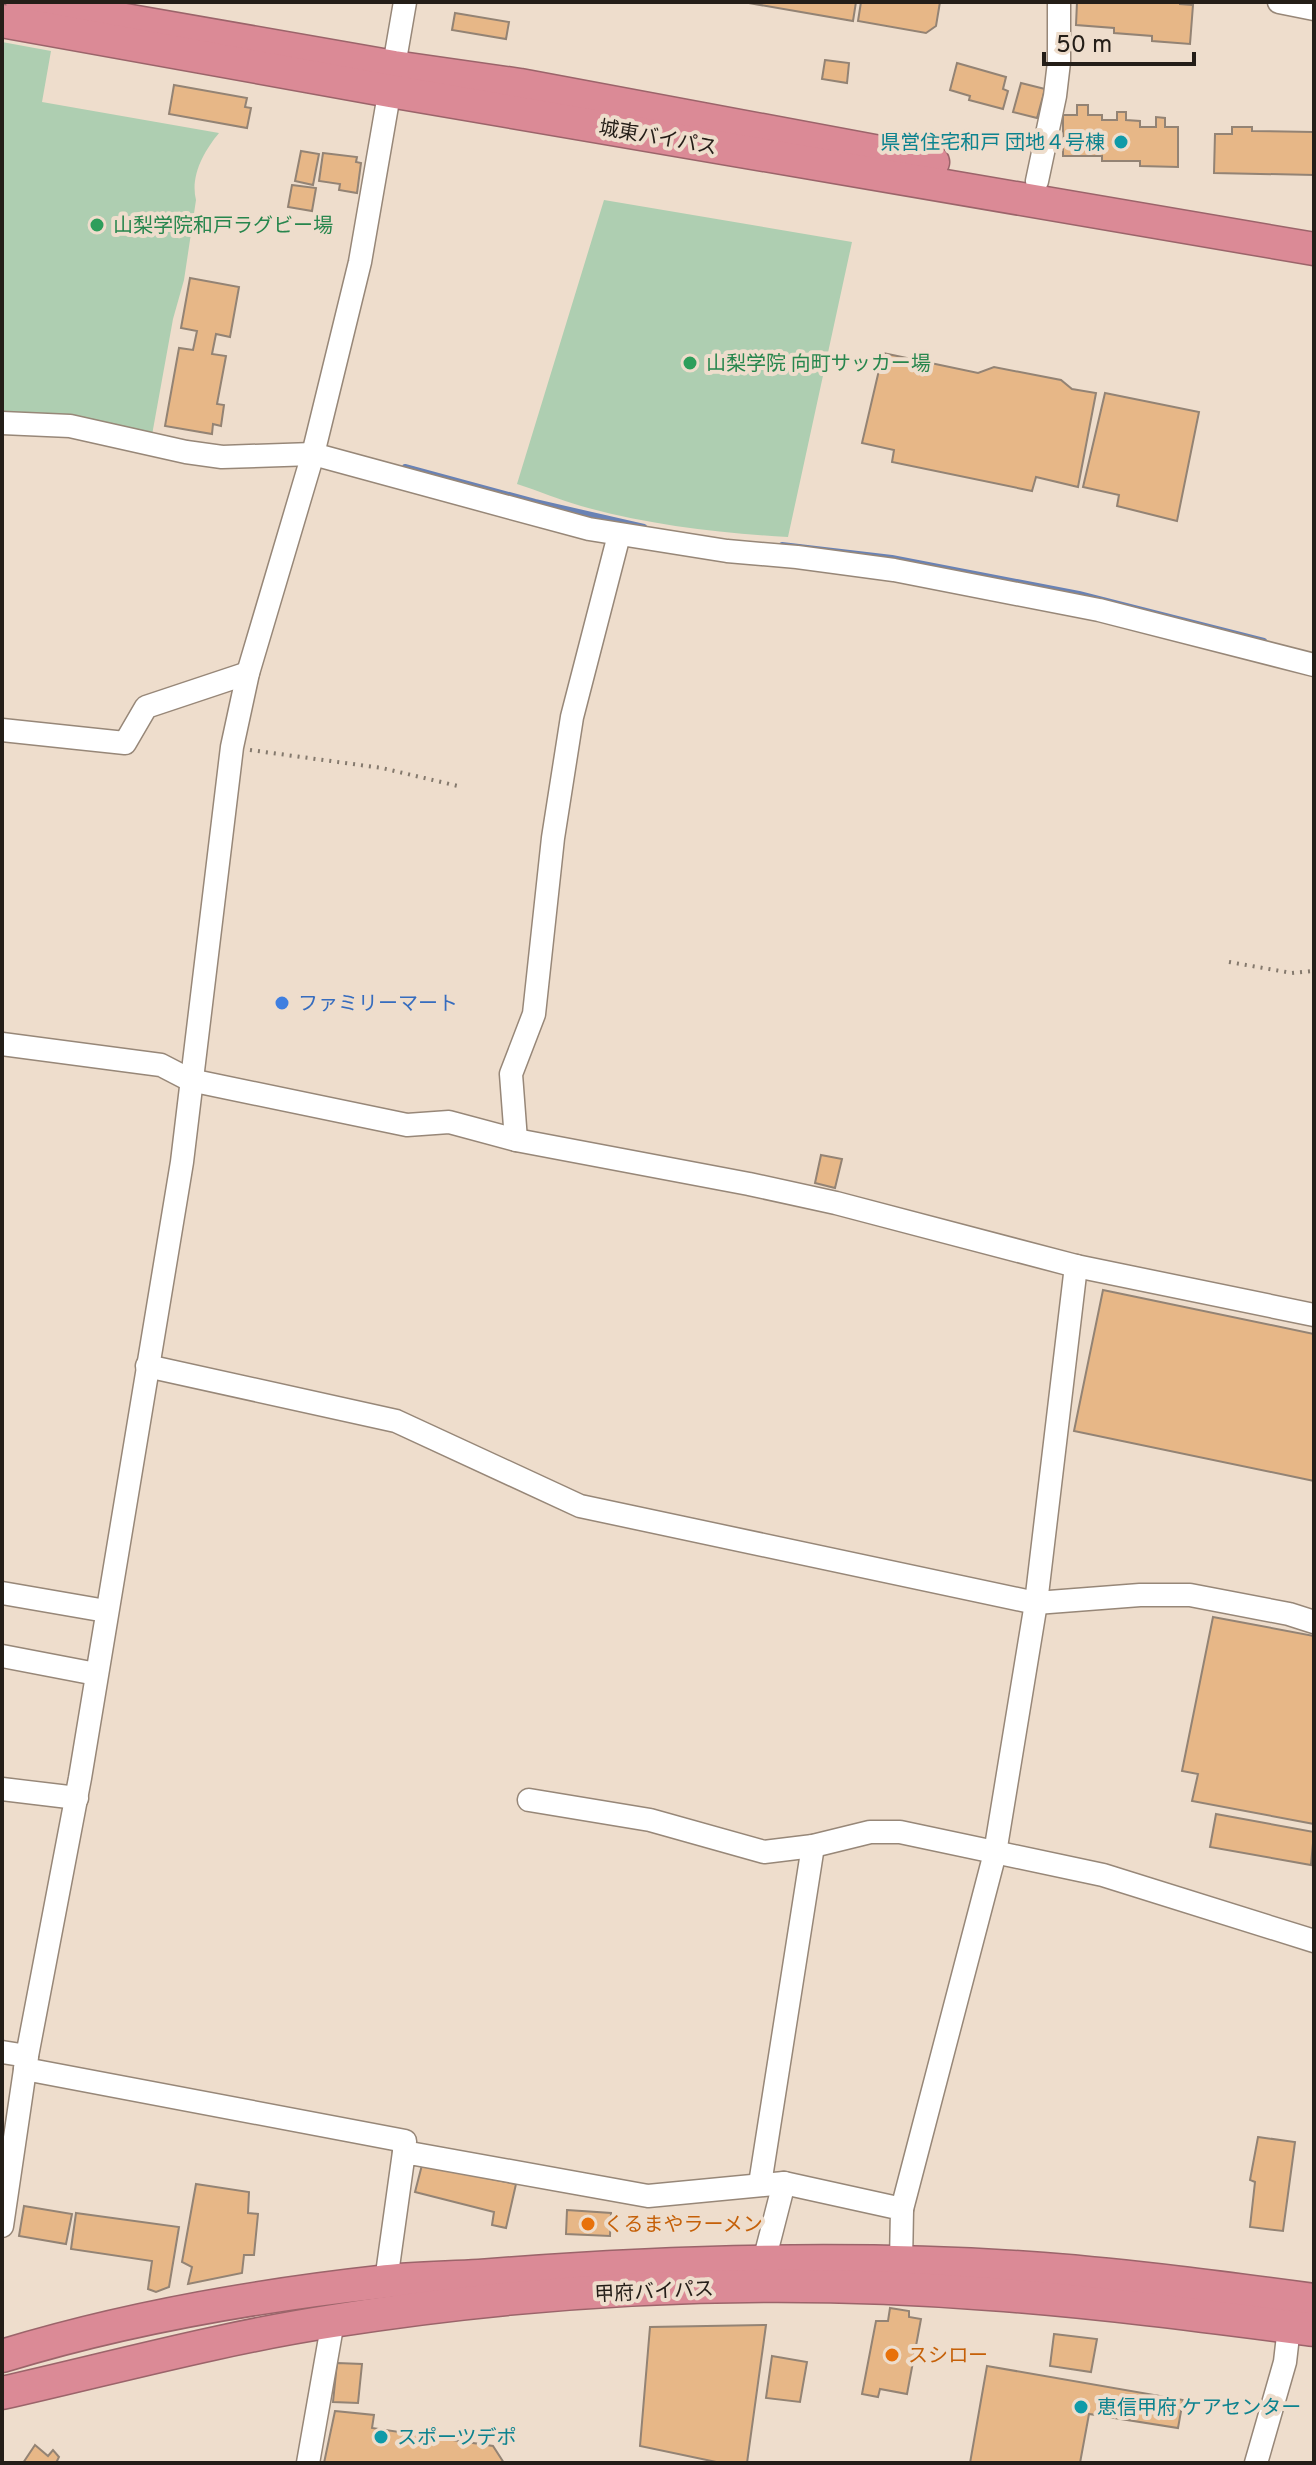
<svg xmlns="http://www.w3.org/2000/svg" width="1316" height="2465" font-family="Overpass,'Noto Sans JP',sans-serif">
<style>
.green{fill:#aeceb1}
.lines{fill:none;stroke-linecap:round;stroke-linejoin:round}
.stream{stroke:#6982b5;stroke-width:6}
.building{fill:#e7b787;stroke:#938374;stroke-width:2}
.minor-casing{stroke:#978778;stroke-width:25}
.highway-casing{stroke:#9b646a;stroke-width:35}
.path{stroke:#84796d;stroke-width:4;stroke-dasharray:2 6;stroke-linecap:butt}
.minor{stroke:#fff;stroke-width:22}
.highway{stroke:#db8a96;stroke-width:32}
.culture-dot{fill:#0f9aa8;stroke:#edc;stroke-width:3}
.leisure-dot{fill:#2e9e5b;stroke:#edc;stroke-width:3}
.shop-dot{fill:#3f7fe0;stroke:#edc;stroke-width:3}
.food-dot{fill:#e8710a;stroke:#edc;stroke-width:3}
.labels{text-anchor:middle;stroke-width:8;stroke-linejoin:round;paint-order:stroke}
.street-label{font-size:20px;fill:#241e18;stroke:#edc}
.culture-label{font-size:20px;fill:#0d838f;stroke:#edc;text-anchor:start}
.leisure-label{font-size:20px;fill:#27864d;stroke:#edc;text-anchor:start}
.shop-label{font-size:20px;fill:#366cbe;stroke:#edc;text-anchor:start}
.food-label{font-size:20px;fill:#c56008;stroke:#edc;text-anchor:start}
</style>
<rect width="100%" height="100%" fill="#edc"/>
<g class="green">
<path d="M2,42L51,51L42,102L219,133C204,151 190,176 196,200L184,280L173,319L152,435L59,415L2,413Z"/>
<path d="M604,200L852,242L788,537C719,533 648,525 581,506C560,500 539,491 517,484Z"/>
</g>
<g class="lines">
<g class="stream">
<polyline points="405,467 535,502 644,527"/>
<polyline points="782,545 892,558 1079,594 1264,641"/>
</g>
</g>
<g class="building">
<polygon points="743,2 856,2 853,21"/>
<polygon points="861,2 940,2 936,26 926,33 858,21"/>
<polygon points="1077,2 1180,2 1180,4 1193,5 1190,44 1152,41 1152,36 1114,33 1114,28 1076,25"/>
<polygon points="455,13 509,22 506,39 452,30"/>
<polygon points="825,60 849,63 847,83 822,79"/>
<polygon points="957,63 1006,77 1003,89 1008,91 1003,109 969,100 970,96 950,90"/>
<polygon points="1021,83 1045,89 1037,118 1013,112"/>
<polygon points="174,85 247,98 245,107 251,108 247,128 169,114"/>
<polygon points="1077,105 1088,105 1088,115 1102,115 1102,120 1117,120 1117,112 1126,112 1126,120 1140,121 1140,127 1156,127 1156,117 1165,118 1165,127 1178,127 1178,167 1140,166 1140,161 1102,161 1102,156 1063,156 1063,115 1077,115"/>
<polygon points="1232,127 1252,127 1252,131 1313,132 1314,128 1314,175 1214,173 1215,134 1232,134"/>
<polygon points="301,151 319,154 313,185 295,181"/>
<polygon points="323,153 357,157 356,162 361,163 357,193 339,190 340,184 319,181"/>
<polygon points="292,185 316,188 312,211 288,207"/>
<polygon points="190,278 239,287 230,337 216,334 212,354 226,356 217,404 224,405 221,426 213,424 212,434 165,426 179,348 193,350 197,331 181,328"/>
<polygon points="883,353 978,373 994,367 1061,380 1072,389 1096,393 1078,487 1036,477 1032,491 892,462 894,450 862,443"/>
<polygon points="1105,393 1199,412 1177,521 1117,506 1119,495 1083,487"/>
<polygon points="821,1155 842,1159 835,1188 815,1183"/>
<polygon points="1103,1290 1314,1334 1314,1481 1074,1431"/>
<polygon points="1213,1617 1314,1636 1314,1824 1192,1801 1198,1774 1182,1771"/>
<polygon points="1216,1814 1314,1832 1311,1865 1210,1847"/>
<polygon points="1258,2137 1295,2142 1283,2231 1250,2227 1255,2182 1250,2180"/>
<polygon points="422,2165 516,2184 506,2228 492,2225 494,2212 415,2192"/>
<polygon points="196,2184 249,2192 248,2213 258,2214 254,2255 244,2255 242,2273 188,2284 192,2267 182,2262"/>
<polygon points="24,2206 72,2214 66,2244 19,2236"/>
<polygon points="567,2210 611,2213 610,2236 566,2234"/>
<polygon points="76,2213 179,2227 169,2287 156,2292 148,2289 152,2261 71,2249"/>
<polygon points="890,2308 909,2311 909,2317 921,2319 907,2394 880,2389 878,2397 862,2394 876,2321 888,2321"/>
<polygon points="766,2325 747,2463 721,2463 640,2446 650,2327"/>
<polygon points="1054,2334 1097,2339 1091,2372 1050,2366"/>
<polygon points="772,2356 807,2362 800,2402 766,2398"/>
<polygon points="337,2363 362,2364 358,2403 333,2402"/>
<polygon points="987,2366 1183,2400 1178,2428 1089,2414 1080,2463 970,2463"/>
<polygon points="335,2411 374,2415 372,2428 493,2446 504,2463 324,2463"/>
<polygon points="35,2445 48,2456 53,2450 59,2457 56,2463 23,2463"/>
</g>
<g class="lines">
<g class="minor-casing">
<g id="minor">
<polyline points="1279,2 1314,9"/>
<polyline points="1037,181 1055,96 1059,62 1059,2"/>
<polyline points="2,423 70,426 186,452 222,457 313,454 589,529 727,551 797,557 894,570 1099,610 1314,665"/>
<polyline points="2,730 125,743 146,707 248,673"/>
<polyline points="2,1044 161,1065 190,1080 407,1125 449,1122 516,1140 749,1184 836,1203 1076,1266 1314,1315"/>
<polyline points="516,1140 511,1074 534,1014 553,838 572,717 619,535"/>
<polyline points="147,1366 396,1421 580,1506 1036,1603 1140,1595 1190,1595 1289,1614 1314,1622"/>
<polyline points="2,1593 106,1611"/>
<polyline points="2,1656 96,1674"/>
<polyline points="2,1789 77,1798"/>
<polyline points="529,1800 650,1820 764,1852 813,1846 870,1832 900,1832 1103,1875 1314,1941"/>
<polyline points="2,2052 27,2056"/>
<polyline points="25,2069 405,2141 404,2152"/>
<polyline points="760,2184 813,1846"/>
<polyline points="902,2209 995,1853 1036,1603 1076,1266"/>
<polyline points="2,2226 27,2056 80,1778 182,1162 232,747 248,673 313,454 360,262 405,2"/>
<polyline points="764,2261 784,2183"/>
<polyline points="386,2281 404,2152 648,2196 784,2183 902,2209 901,2263"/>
<polyline points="308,2463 333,2321"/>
<polyline points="1256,2463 1285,2362 1289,2327"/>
</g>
</g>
<g class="highway-casing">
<g id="highway">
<polyline points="22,2 394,67 520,85 933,162"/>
<polyline points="2,21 390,91 1314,249"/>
<path d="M2,2356C123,2319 254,2296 380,2282C412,2278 446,2278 479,2276C667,2261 856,2255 1043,2269C1134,2276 1224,2288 1314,2300"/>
<path d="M2,2393C112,2368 222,2338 333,2321C549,2287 772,2277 990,2294C1099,2302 1206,2316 1314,2330"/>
</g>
</g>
<g class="path">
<polyline points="250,750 382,768 458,786"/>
<polyline points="1229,962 1292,973 1314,971"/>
</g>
<use href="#minor" class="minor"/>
<use href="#highway" class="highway"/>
</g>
<g class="culture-dot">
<circle cx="1121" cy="142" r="8"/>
<circle cx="1081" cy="2407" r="8"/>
<circle cx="381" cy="2437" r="8"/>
</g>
<g class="leisure-dot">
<circle cx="97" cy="225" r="8"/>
<circle cx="690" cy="363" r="8"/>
</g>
<circle class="shop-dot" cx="282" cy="1003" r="8"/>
<g class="food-dot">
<circle cx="588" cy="2224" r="8"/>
<circle cx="892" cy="2355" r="8"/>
</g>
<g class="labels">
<g class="street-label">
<text transform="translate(658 137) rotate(10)" y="7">城東バイパス</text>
<text transform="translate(654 2291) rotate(-3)" y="7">甲府バイパス</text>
</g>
<g class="culture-label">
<text x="1105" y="149" text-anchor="end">県営住宅和戸 団地４号棟</text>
<text x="1097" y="2414">恵信甲府 ケアセンター</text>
<text x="397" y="2444">スポーツデポ</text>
</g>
<g class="leisure-label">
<text x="113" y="232">山梨学院和戸ラグビー場</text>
<text x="706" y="370">山梨学院 向町サッカー場</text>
</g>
<g class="shop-label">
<text x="298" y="1010">ファミリーマート</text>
</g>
<g class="food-label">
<text x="604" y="2231">くるまやラーメン</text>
<text x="908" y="2362">スシロー</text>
</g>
</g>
<rect width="1316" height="2465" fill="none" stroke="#241e18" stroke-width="8"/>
<path d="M1044 52v12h150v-12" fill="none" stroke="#241e18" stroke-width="4"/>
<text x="1056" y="52" font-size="24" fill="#241e18" stroke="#eeddcc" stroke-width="6" paint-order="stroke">50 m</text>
</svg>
